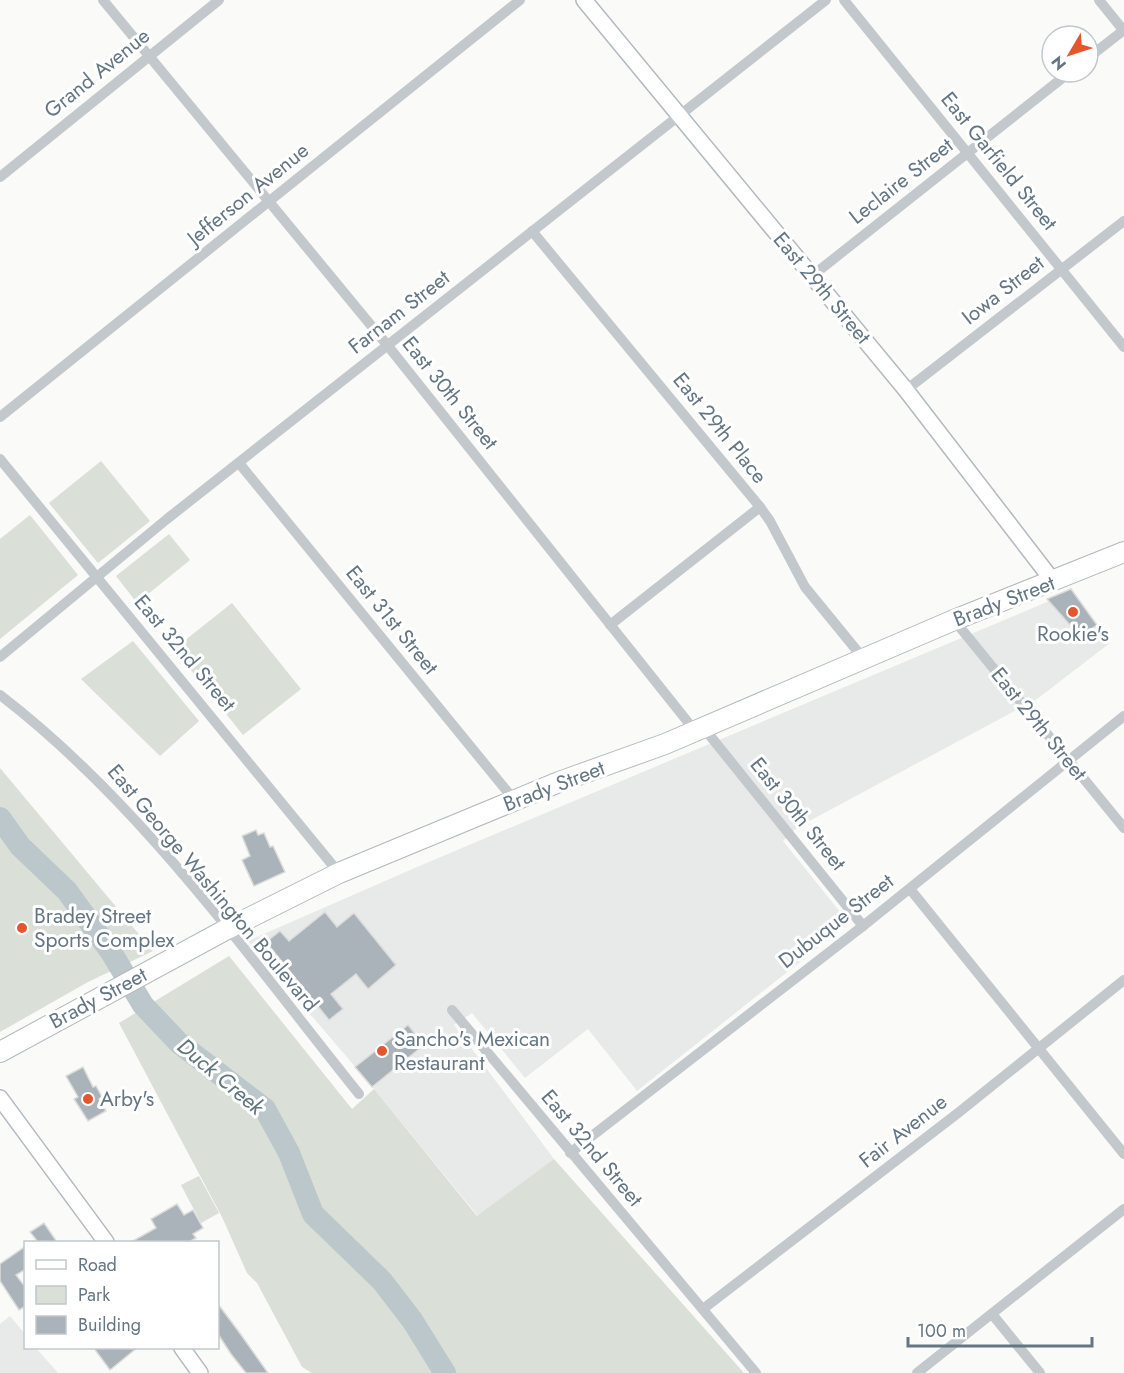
<svg xmlns="http://www.w3.org/2000/svg" width="1124" height="1373" font-family="Jost,sans-serif">
<style>
.built{fill:#e8e9e9}
.green{fill:#dadfd7}
.lines{fill:none;stroke-linecap:round;stroke-linejoin:round}
.river{stroke:#bbc7cb;stroke-width:22}
.building{fill:#aab3b9;stroke:#dcdcda;stroke-width:1.5}
.secondary-casing{stroke:#b3babf;stroke-width:18}
.highway-casing{stroke:#b4b9bd;stroke-width:22}
.street{stroke:#c3c8cc;stroke-width:10}
.secondary{stroke:#fff;stroke-width:15}
.highway{stroke:#fff;stroke-width:20}
.poi-dot{fill:#e4572e;stroke:#fff;stroke-width:2}
.labels{text-anchor:middle;stroke-width:6;stroke-linejoin:round;paint-order:stroke}
.street-label{font-size:21px;fill:#657683;stroke:#fff}
.poi-label{font-size:21px;fill:#657683;stroke:#fff;text-anchor:start}
.water-label{font-size:22px;font-style:italic;fill:#60757c;stroke:#fff}
</style>
<rect width="100%" height="100%" fill="#fafaf8"/>
<g class="built">
<polygon points="1073,591 1110,643 1037,699 798,827 783,841 849,923 637,1091 588,1029 525,1078 472,1013 454,1025 554,1159 478,1216 374,1089 248,941 417,867"/>
<polygon points="10,1316 25,1334 26,1348 36,1348 58,1373 0,1373 0,1324"/>
</g>
<g class="green">
<polygon points="101,461 150,521 98,563 49,503"/>
<polygon points="30,515 78,575 0,639 0,539"/>
<polygon points="169,534 190,560 137,603 116,576"/>
<polygon points="232,603 301,689 243,735 174,649"/>
<polygon points="133,641 199,721 160,756 81,679"/>
<polygon points="0,768 153,951 88,982 0,1032"/>
<polygon points="229,956 352,1109 374,1089 477,1216 554,1159 744,1373 312,1373 302,1367 257,1283 247,1273 222,1217 119,1023"/>
<polygon points="199,1176 219,1213 201,1223 181,1185"/>
</g>
<g class="lines">
<polyline class="river" points="0,818 20,846 67,891 111,952 143,1005 179,1043 265,1109 289,1153 313,1214 382,1281 412,1320 445,1373"/>
</g>
<g class="building">
<polygon points="1071,589 1097,625 1088,631 1095,635 1085,642 1047,599"/>
<polygon points="256,830 258,835 264,833 270,847 273,846 285,872 254,886 242,860 250,856 242,836"/>
<polygon points="325,912 337,927 354,913 396,965 368,989 356,974 331,994 343,1009 329,1020 266,942 280,931 289,941"/>
<polygon points="408,1025 424,1045 372,1087 355,1067"/>
<polygon points="83,1067 93,1087 96,1086 102,1097 99,1099 106,1111 88,1121 74,1099 78,1097 66,1076"/>
<polygon points="177,1204 184,1215 193,1210 203,1228 193,1234 196,1238 189,1242 131,1242 156,1228 151,1219"/>
<polygon points="44,1223 57,1242 38,1242 30,1232"/>
<polygon points="26,1246 26,1269 16,1275 26,1288 26,1306 19,1310 0,1281 0,1264"/>
<polygon points="218,1304 239,1332 268,1373 246,1373 231,1354 218,1334"/>
<polygon points="93,1347 138,1347 110,1370"/>
</g>
<g class="lines">
<g class="secondary-casing">
<g id="secondary">
<polyline points="584,0 906,390 1053,581"/>
<polyline points="0,1098 106,1242"/>
<polyline points="182,1348 200,1373"/>
</g>
</g>
<g class="highway-casing">
<polyline id="highway" points="0,1052 227,929 339,873 559,782 665,744 954,620 1124,552"/>
</g>
<g class="street">
<polyline points="103,0 388,346 695,731"/>
<polyline points="844,0 1124,347"/>
<polyline points="1099,0 1124,31"/>
<polyline points="1088,58 1124,30"/>
<polyline points="0,177 219,0"/>
<polyline points="532,231 760,507 770,521 805,587 863,658"/>
<polyline points="812,276 1070,72"/>
<polyline points="906,390 1124,221"/>
<polyline points="0,417 520,0"/>
<polyline points="0,459 339,873"/>
<polyline points="239,463 515,801"/>
<polyline points="954,620 1124,828"/>
<polyline points="610,625 760,507"/>
<polyline points="0,657 167,519 826,0"/>
<path d="M0,695C141,803 248,956 359,1094"/>
<polyline points="703,727 863,926"/>
<polyline points="910,889 1124,1154"/>
<polyline points="452,1010 756,1373"/>
<polyline points="570,1153 863,926 1124,716"/>
<polyline points="703,1309 958,1113 1124,980"/>
<polyline points="992,1314 1040,1373"/>
<polyline points="917,1373 1124,1209"/>
</g>
<use href="#secondary" class="secondary"/>
<use href="#highway" class="highway"/>
</g>
<g class="poi-dot">
<circle cx="1073" cy="612" r="6"/>
<circle cx="22" cy="928" r="6"/>
<circle cx="382" cy="1051" r="6"/>
<circle cx="88" cy="1099" r="6"/>
</g>
<g class="labels">
<g class="street-label">
<text transform="translate(97 73) rotate(-39)" y="7">Grand Avenue</text>
<text transform="translate(999 161) rotate(51)" y="7">East Garfield Street</text>
<text transform="translate(901 181) rotate(-38)" y="7">Leclaire Street</text>
<text transform="translate(248 194) rotate(-39)" y="7">Jefferson Avenue</text>
<text transform="translate(822 288) rotate(50)" y="7">East 29th Street</text>
<text transform="translate(1003 290) rotate(-38)" y="7">Iowa Street</text>
<text transform="translate(399 312) rotate(-38)" y="7">Farnam Street</text>
<text transform="translate(450 393) rotate(51)" y="7">East 30th Street</text>
<text transform="translate(720 428) rotate(51)" y="7">East 29th Place</text>
<text transform="translate(1004 601) rotate(-21)" y="7">Brady Street</text>
<text transform="translate(392 620) rotate(51)" y="7">East 31st Street</text>
<text transform="translate(185 653) rotate(50)" y="7">East 32nd Street</text>
<text transform="translate(1039 724) rotate(51)" y="7">East 29th Street</text>
<text transform="translate(554 786) rotate(-21)" y="7">Brady Street</text>
<text transform="translate(798 814) rotate(51)" y="7">East 30th Street</text>
<text transform="translate(213 888) rotate(50)" y="7">East George Washington Boulevard</text>
<text transform="translate(836 921) rotate(-38)" y="7">Dubuque Street</text>
<text transform="translate(98 998) rotate(-28)" y="7">Brady Street</text>
<text transform="translate(903 1131) rotate(-38)" y="7">Fair Avenue</text>
<text transform="translate(592 1148) rotate(50)" y="7">East 32nd Street</text>
</g>
<g class="poi-label">
<text x="1073" y="641" text-anchor="middle">Rookie's</text>
<text x="34" y="923">Bradey Street<tspan x="34" dy="24">Sports Complex</tspan></text>
<text x="394" y="1046">Sancho's Mexican<tspan x="394" dy="24">Restaurant</tspan></text>
<text x="100" y="1106">Arby's</text>
</g>
<g class="water-label">
<text transform="translate(221 1076) rotate(40)" y="8">Duck Creek</text>
</g>
</g>
<rect x="24" y="1241" width="195" height="108" fill="#ffffff" stroke="#c1c8cd" stroke-width="1.5"/>
<rect x="36" y="1260" width="30" height="9" fill="#ffffff" stroke="#c1c8cd" stroke-width="1.5"/>
<text x="78" y="1271" font-size="18" fill="#657683">Road</text>
<rect x="36" y="1286" width="30" height="18" fill="#dadfd7" stroke="#c1c8cd" stroke-width="1.5"/>
<text x="78" y="1301" font-size="18" fill="#657683">Park</text>
<rect x="36" y="1316" width="30" height="18" fill="#aab3b9" stroke="#c1c8cd" stroke-width="1.5"/>
<text x="78" y="1331" font-size="18" fill="#657683">Building</text>
<g transform="translate(1070 54) rotate(231)"><circle r="28" fill="#ffffff" stroke="#c1c8cd" stroke-width="1.5"/>
<path d="M0-4.5L10 22L0 15L-10 22Z" fill="#e4572e"/>
<text y="-9" font-size="16" font-weight="bold" text-anchor="middle" fill="#657683">N</text>
</g>
<path d="M908 1337v9h184v-9" fill="none" stroke="#657683" stroke-width="3"/>
<text x="917" y="1337" font-size="18" fill="#657683" stroke="#ffffff" stroke-width="4.5" paint-order="stroke">100 m</text>
</svg>
